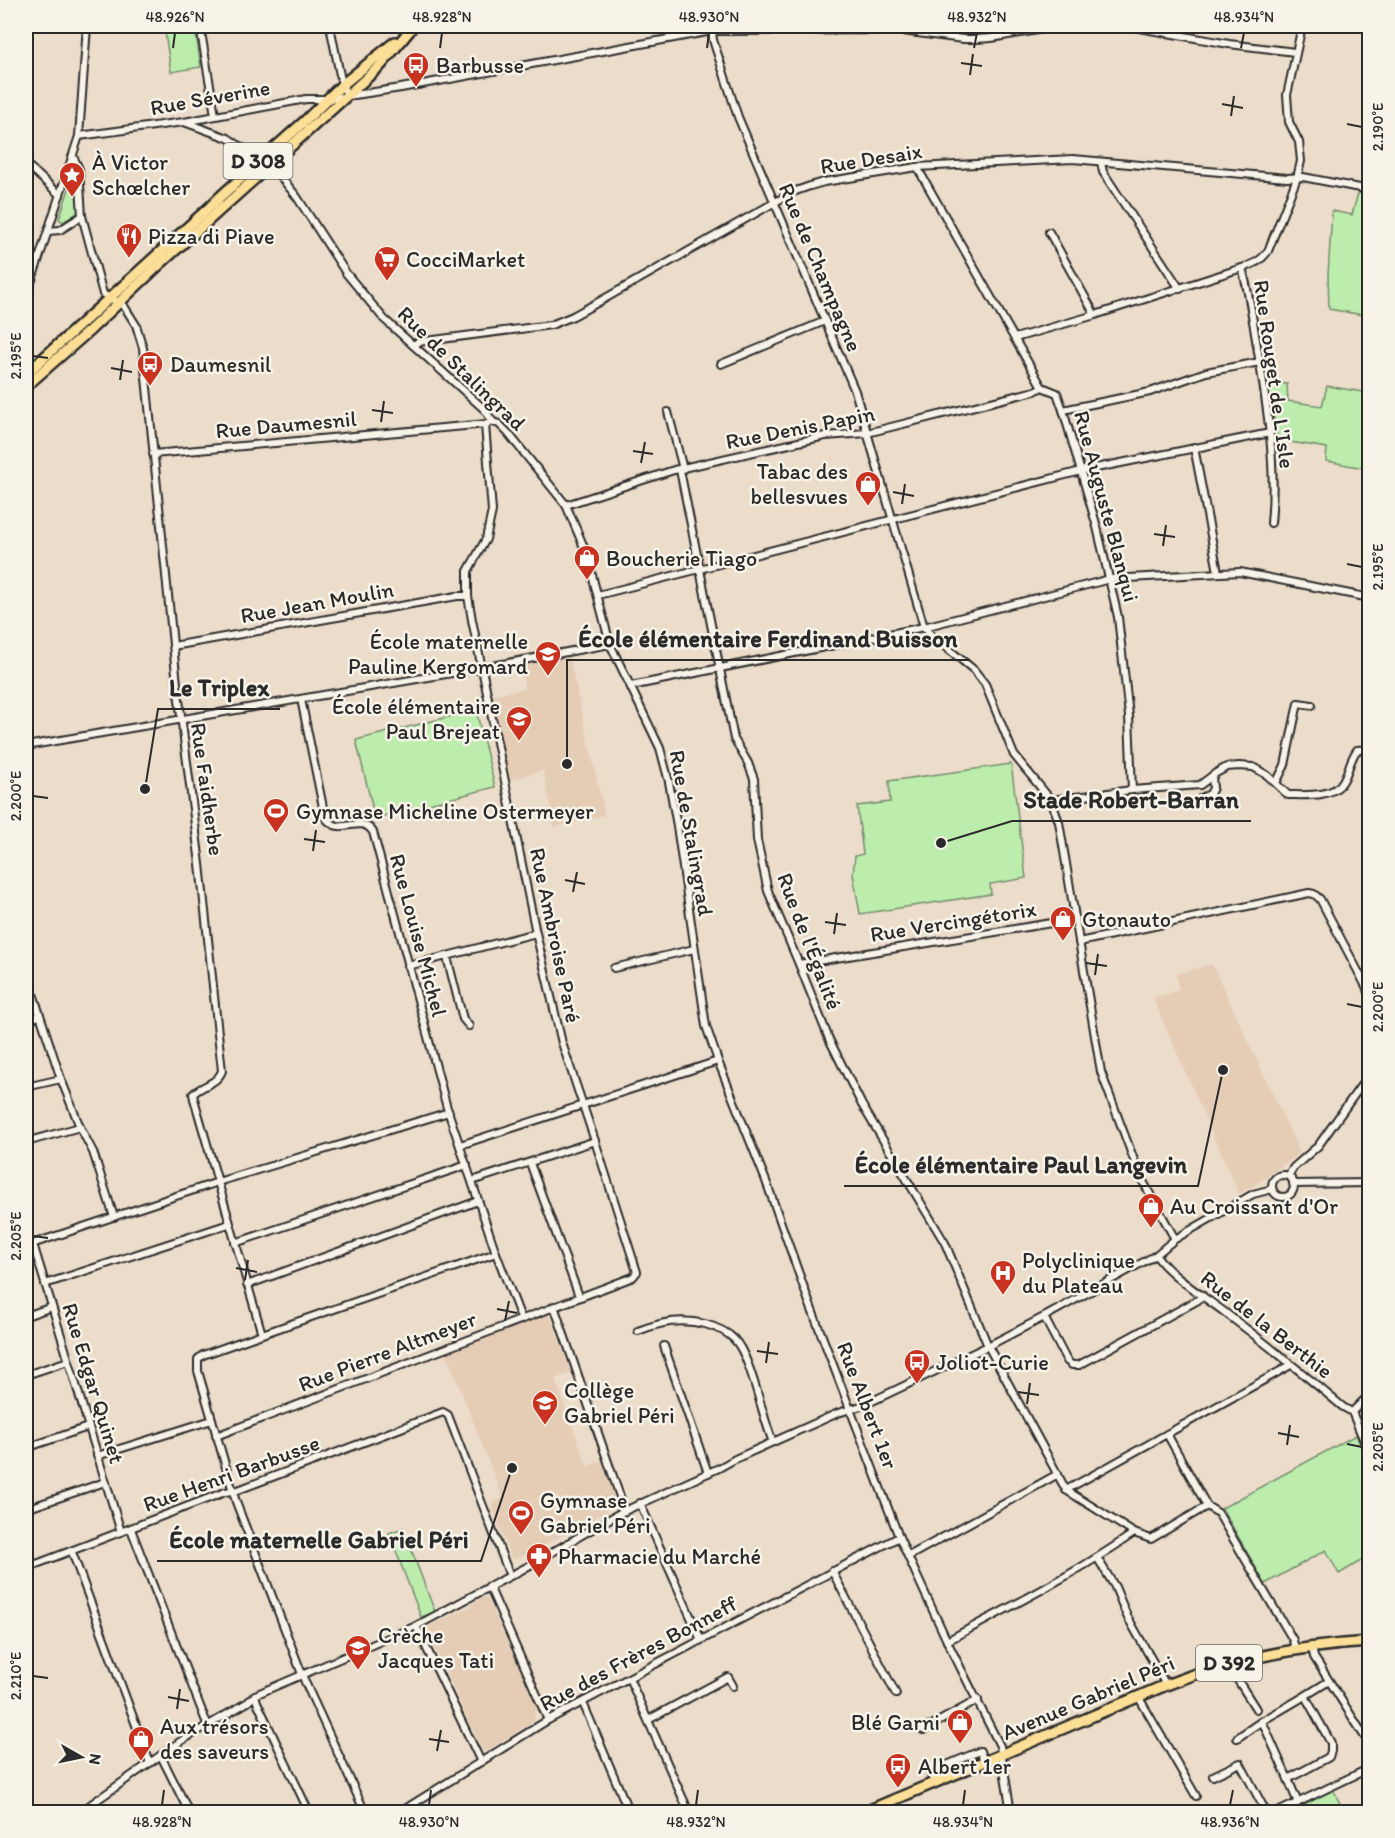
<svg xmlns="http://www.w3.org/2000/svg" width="1395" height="1838" font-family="Itim,sans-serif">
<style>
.built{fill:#e4ccb5}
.green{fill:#bcedad;stroke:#748c6c;stroke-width:1.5}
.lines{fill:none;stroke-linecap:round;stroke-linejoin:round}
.street-casing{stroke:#2b2b2b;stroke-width:10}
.primary-casing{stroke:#2b2b2b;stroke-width:14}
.street{stroke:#f7f3e8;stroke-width:6}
.primary{stroke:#fcde96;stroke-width:9}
.ticks{fill:none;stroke:#2b2b2b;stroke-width:2}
.labels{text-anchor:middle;stroke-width:5;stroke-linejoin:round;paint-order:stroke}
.shield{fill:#f7f3e8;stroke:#686764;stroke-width:1.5}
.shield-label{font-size:21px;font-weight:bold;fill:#2b2b2b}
.poi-label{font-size:22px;fill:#2b2b2b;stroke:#f7f3e8;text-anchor:start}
.street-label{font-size:22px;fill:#2b2b2b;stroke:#f7f3e8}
.leader{fill:none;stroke:#2b2b2b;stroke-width:2}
.callout-dot{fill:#2b2b2b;stroke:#f7f3e8;stroke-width:2}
.callout-label{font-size:24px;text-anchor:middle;font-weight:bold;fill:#2b2b2b;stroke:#f7f3e8;stroke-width:5;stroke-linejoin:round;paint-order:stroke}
.neatline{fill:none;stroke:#2b2b2b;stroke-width:2}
.ticks-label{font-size:15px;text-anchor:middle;fill:#2b2b2b}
</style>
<rect width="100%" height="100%" fill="#ecdcca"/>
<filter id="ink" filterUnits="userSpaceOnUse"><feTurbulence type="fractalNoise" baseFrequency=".0167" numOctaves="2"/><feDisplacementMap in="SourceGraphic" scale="12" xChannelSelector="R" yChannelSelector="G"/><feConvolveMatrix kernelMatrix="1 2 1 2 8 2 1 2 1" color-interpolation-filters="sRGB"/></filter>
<g filter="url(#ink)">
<g class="built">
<polygon points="569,657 605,815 555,827 543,770 510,780 491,695 525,689 520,666"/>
<polygon points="1212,964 1300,1153 1258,1183 1239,1194 1153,998 1179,990 1176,974"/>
<polygon points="542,1314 550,1316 571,1373 555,1379 587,1466 602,1461 614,1495 607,1511 543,1546 535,1549 535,1551 512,1560 491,1503 503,1498 446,1352"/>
<polygon points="483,1597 487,1598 539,1710 535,1712 534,1721 486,1751 482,1750 434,1646 431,1645 425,1632 427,1627 472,1606 471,1604"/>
</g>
<g class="green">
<polygon points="164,26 177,26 178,32 195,29 201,67 171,72"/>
<polygon points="74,174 76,174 79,212 63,222 59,219"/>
<polygon points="1358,193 1369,195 1369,316 1329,309 1328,275 1332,211 1352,215"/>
<polygon points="1267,382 1287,384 1288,401 1322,406 1327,386 1369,393 1369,469 1326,461 1327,448 1278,440"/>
<polygon points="476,710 495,787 375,818 356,740"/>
<polygon points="1011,764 1026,878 990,884 991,894 860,914 853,874 855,856 863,854 857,806 890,802 889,781"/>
<polygon points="1356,1435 1369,1466 1369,1556 1339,1574 1326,1550 1265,1584 1222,1508"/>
<polygon points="403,1528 435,1612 421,1617 389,1533"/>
<polygon points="1333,1789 1344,1812 1299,1812 1301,1807"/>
</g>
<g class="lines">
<g class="street-casing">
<g id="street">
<polyline points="200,26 215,115"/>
<polyline points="330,26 342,85 347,95"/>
<polyline points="1128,26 1229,44 1295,52"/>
<polyline points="712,31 713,40 738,117 855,391 924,627 931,635 974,670 985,684 1014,755 1051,800 1059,822 1101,1072 1140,1176 1175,1239"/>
<polyline points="184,122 228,138 276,171 297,197 346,273 384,319 484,409 493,422 499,424 508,433 566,505 586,552 610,644 660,748 669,782 677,826 706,1026 718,1061 766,1181 809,1302 899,1537 947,1641 1000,1746 1011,1812"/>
<polyline points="79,136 184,122 306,99 328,99 401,88 712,31 895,30 963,39 976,39 991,38 1061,26"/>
<path d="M73,156L79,169L82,216L103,294L124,306L136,325L143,348L177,684L200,864L222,1071C217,1084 202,1085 193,1094L194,1099L262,1334L203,1355L198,1359V1371L236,1502L305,1682L365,1812"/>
<polyline points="1101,162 1103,172 1180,289"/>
<polyline points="26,164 60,195"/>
<polyline points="917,167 1042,387 1057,393 1063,410 1097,527 1118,617 1129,716 1132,790"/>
<polyline points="48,231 60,230 82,216"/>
<polyline points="1049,232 1095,315"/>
<polyline points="26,298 79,136 87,26"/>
<polyline points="1015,338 1095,315 1242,268"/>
<polyline points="413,345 418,342 551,325 573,316 604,299 793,192 810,186 824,182 917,167 1073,159 1287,178 1303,177 1370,190"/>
<polyline points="721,364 825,321"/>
<polyline points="1063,410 1150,392 1206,372 1260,362"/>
<polyline points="668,412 683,469"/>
<polyline points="1194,447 1218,572"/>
<polyline points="153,454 487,424"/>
<polyline points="680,470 734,739 748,763 754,779 757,840 768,891 799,964 829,1039 862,1105 945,1243 988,1346 1066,1490 1134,1533"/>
<polyline points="566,505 674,470 825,436 867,433 1035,391 1042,387"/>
<path d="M1271,523C1277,462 1266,400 1256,340C1252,316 1249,292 1242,268C1254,264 1261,261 1268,251L1297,178L1301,161L1299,142L1289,122L1287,95L1302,26"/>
<polyline points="598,595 1081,471 1270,433"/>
<polyline points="173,646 457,596 468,596"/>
<polyline points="631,686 924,627 1110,579 1240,572 1370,598"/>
<path d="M301,699L325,817C341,839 359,812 373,832L447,1108L496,1253L521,1318"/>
<polyline points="26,746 475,669 610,644"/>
<polyline points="1276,783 1285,765 1298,703 1312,705"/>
<polyline points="1201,798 1210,794 1213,788 1212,776"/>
<path d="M1051,800L1132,790L1200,785L1216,773L1227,767L1239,766L1253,767L1267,775L1288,795C1305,795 1334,798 1343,781C1349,771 1350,759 1357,750L1370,749"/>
<polyline points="1079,942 1309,893 1314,894 1320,899 1370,994"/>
<polyline points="447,957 463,1019 469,1026"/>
<polyline points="799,964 1076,919"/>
<polyline points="408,966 536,933"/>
<polyline points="614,968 694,949"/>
<polyline points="26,972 61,1079 80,1127 93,1152 114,1217"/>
<polyline points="26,1019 40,1016"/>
<polyline points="26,1087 61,1079"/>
<polyline points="26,1142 80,1127"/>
<polyline points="460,1145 718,1061"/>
<polyline points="530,1163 579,1296"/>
<circle cx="1283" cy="1186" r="11"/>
<polyline points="1288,1176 1294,1167 1318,1146 1370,1073"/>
<polyline points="472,1181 595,1141"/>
<polyline points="1293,1184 1370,1183"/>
<polyline points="235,1243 467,1165"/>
<polyline points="33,1244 121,1532"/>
<polyline points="26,1246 221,1181 449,1112"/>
<path d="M1156,1255C1169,1275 1203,1296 1223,1311C1264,1342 1304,1374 1343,1407L1352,1412L1370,1455"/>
<polyline points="45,1284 229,1224"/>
<polyline points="247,1285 478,1201"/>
<polyline points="554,1306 625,1511"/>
<polyline points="26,1316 52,1307"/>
<polyline points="1044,1317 1067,1361 1072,1365 1079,1365 1198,1300 1202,1295"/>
<path d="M638,1331C661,1322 681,1318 705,1324C716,1327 726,1331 734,1339C751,1356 762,1417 773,1442"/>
<polyline points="262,1334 496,1253"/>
<polyline points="664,1346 708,1473"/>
<polyline points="26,1375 68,1361"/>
<polyline points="1352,1412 1370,1394"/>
<polyline points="1167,1434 1207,1506 1218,1513 1293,1640 1295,1649"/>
<polyline points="216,1436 633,1277 637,1272 595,1141 562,1043 536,933 472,620 468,596 468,571 486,539 492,511 485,425"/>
<polyline points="26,1448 88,1427"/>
<polyline points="97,1456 212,1420"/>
<polyline points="1066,1490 1291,1365"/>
<polyline points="640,1503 701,1640"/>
<polyline points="26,1509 105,1482"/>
<polyline points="131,1529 207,1724"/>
<polyline points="72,1552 150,1763"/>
<polyline points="909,1556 1058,1474"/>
<polyline points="1098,1559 1115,1587 1127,1616 1166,1685"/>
<polyline points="26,1568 225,1492 238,1490 443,1412 448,1415 510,1576"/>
<polyline points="832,1571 896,1694"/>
<polyline points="489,1586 548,1720"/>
<polyline points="416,1626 481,1762"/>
<path d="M947,1641C1011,1606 1074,1575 1134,1533L1151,1539L1207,1506"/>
<polyline points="1312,1647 1314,1657 1370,1745"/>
<polyline points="1227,1663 1256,1709"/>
<polyline points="629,1678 689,1812"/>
<polyline points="255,1695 257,1702 309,1812"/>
<polyline points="1138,1696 1196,1796"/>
<path d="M1305,1696L1331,1743V1751L1329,1757L1288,1779L1262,1721C1285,1708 1307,1695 1329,1681"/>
<polyline points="583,1703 629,1812"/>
<polyline points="648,1720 728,1677 733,1686"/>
<polyline points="923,1730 978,1700"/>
<polyline points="1237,1738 1262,1721"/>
<polyline points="161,1756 189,1812"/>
<polyline points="1213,1776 1240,1763 1266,1812"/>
<polyline points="1288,1779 1298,1803"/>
<polyline points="934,1783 930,1772 980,1751 984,1761"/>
<polyline points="415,1804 419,1812"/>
<polyline points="80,1812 181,1741 248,1702 255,1695 416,1626 525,1568 618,1514 719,1468 735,1459 838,1413 864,1405 988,1346 1044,1317 1156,1255 1175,1239 1253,1194 1272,1189"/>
<polyline points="400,1812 548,1720 899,1537"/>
<polyline points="1278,1812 1370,1768"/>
</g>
</g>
<g class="primary-casing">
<g id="primary">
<polyline points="26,374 210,207 220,197 305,121 342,85 395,42"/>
<polyline points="26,386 90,330 161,263 381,65 410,30"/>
<path d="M865,1812L1166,1685C1231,1659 1299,1646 1370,1642"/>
</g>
</g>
<use href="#street" class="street"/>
<use href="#primary" class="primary"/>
</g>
</g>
<path class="ticks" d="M173,48L175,33M440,48L442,33M707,48L709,33M974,48L977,33M1241,48L1244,33M961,63L982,66M970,75L973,54M1222,104L1243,108M1231,116L1234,96M1347,124L1362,127M33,356L48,358M111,368L132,372M120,380L123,360M372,410L393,413M381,422L384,401M633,451L653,454M641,463L645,442M893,492L914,496M902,504L905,484M1154,534L1175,537M1163,546L1166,525M1347,564L1362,567M33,796L48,798M304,839L325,842M313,851L316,830M565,880L585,884M573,892L577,872M825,922L846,925M834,934L837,913M1086,963L1107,966M1095,975L1098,954M1347,1004L1362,1007M33,1236L48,1238M236,1268L257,1272M245,1280L248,1260M497,1309L517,1313M505,1321L509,1301M757,1351L778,1354M766,1363L769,1342M1018,1392L1039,1395M1027,1404L1030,1383M1278,1433L1299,1437M1347,1444L1362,1447M1287,1445L1290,1425M33,1676L48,1678M168,1697L189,1701M177,1709L180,1689M429,1739L449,1742M437,1751L441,1730M162,1805L164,1790M429,1805L431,1790M696,1805L698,1790M963,1805L965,1790M1230,1805L1233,1790"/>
<defs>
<g id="bus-pin" transform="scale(1.35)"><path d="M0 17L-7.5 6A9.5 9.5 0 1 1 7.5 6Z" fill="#c8321e" stroke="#f7f3e8"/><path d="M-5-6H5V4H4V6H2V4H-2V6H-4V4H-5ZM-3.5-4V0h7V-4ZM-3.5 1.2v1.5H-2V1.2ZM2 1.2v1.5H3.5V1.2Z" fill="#fff"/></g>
<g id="sight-pin" transform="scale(1.35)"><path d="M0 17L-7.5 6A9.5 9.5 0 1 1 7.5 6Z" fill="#c8321e" stroke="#f7f3e8"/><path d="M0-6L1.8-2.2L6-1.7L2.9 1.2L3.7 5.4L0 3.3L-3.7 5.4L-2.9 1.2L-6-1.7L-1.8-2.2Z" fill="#fff"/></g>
<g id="restaurant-pin" transform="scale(1.35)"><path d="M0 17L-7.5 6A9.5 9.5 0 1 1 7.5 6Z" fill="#c8321e" stroke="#f7f3e8"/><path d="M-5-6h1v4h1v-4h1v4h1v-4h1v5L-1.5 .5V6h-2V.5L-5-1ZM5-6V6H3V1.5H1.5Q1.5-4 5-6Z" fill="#fff"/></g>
<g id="supermarket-pin" transform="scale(1.35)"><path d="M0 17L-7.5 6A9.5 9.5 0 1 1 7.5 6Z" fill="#c8321e" stroke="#f7f3e8"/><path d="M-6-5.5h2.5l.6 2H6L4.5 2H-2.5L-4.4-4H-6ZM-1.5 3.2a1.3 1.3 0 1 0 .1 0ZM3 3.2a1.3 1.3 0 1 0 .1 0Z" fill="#fff"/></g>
<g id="shop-pin" transform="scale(1.35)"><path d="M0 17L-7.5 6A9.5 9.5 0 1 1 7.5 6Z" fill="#c8321e" stroke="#f7f3e8"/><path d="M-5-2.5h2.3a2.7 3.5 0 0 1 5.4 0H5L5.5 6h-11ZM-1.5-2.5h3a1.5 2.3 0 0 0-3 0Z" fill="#fff"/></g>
<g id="school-pin" transform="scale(1.35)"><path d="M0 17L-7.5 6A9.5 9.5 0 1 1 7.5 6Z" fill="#c8321e" stroke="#f7f3e8"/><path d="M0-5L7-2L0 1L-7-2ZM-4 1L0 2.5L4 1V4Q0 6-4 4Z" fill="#fff"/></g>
<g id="stadium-pin" transform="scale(1.35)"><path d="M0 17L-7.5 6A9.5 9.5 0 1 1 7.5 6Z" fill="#c8321e" stroke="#f7f3e8"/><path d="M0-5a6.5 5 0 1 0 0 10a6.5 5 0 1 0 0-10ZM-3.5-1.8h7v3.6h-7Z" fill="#fff"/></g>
<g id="hospital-pin" transform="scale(1.35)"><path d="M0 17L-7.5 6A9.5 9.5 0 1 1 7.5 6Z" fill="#c8321e" stroke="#f7f3e8"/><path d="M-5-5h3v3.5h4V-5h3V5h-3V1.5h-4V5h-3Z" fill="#fff"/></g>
<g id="pharmacy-pin" transform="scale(1.35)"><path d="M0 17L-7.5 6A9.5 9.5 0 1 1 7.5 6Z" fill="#c8321e" stroke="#f7f3e8"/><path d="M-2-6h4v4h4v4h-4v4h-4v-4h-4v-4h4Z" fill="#fff"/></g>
</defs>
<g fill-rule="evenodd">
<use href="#bus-pin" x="416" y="65"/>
<use href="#sight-pin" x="72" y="175"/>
<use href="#restaurant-pin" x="129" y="236"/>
<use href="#supermarket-pin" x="387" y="259"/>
<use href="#bus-pin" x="150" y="364"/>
<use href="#shop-pin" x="868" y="484"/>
<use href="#shop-pin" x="587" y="558"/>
<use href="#school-pin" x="548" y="654"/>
<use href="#school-pin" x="519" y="719"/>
<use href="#stadium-pin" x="276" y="811"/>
<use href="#shop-pin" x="1063" y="919"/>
<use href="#shop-pin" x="1151" y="1206"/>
<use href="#hospital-pin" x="1003" y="1273"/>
<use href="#bus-pin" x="917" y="1362"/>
<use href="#school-pin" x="545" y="1403"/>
<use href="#stadium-pin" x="521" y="1513"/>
<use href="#pharmacy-pin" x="539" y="1556"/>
<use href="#school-pin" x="358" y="1648"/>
<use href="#shop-pin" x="960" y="1722"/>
<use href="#shop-pin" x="141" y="1739"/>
<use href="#bus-pin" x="898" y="1766"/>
</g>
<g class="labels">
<g class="shield">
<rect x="223.5" y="143" width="69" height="36" rx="4.5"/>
<rect x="1196" y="1645" width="66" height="36" rx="4.5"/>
</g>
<g class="shield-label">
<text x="258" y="168">D 308</text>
<text x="1229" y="1670">D 392</text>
</g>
<g class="poi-label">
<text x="436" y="73">Barbusse</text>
<text x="92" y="170">À Victor<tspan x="92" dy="25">Schœlcher</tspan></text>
<text x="148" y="244">Pizza di Piave</text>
<text x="406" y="267">CocciMarket</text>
<text x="170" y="372">Daumesnil</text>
<text x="848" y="479" text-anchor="end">Tabac des<tspan x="848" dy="25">bellesvues</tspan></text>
<text x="606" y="566">Boucherie Tiago</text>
<text x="528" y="649" text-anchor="end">École maternelle<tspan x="528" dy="25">Pauline Kergomard</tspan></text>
<text x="500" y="714" text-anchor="end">École élémentaire<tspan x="500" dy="25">Paul Brejeat</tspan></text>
<text x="296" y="819">Gymnase Micheline Ostermeyer</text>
<text x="1082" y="927">Gtonauto</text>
<text x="1170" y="1214">Au Croissant d'Or</text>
<text x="1022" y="1268">Polyclinique<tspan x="1022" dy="25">du Plateau</tspan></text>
<text x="936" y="1370">Joliot-Curie</text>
<text x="564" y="1398">Collège<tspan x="564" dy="25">Gabriel Péri</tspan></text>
<text x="540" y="1508">Gymnase<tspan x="540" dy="25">Gabriel Péri</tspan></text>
<text x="558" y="1564">Pharmacie du Marché</text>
<text x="378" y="1643">Crèche<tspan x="378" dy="25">Jacques Tati</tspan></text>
<text x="940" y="1730" text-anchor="end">Blé Garni</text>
<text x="160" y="1734">Aux trésors<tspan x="160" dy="25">des saveurs</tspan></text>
<text x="918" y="1774">Albert 1er</text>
</g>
<g class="street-label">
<text transform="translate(210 97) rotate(-10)" y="8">Rue Séverine</text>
<text transform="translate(871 158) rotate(-9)" y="8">Rue Desaix</text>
<text transform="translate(821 267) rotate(67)" y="8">Rue de Champagne</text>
<text transform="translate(462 368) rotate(44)" y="8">Rue de Stalingrad</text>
<text transform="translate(1275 374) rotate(82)" y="8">Rue Rouget de L'Isle</text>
<text transform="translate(286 424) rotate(-5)" y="8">Rue Daumesnil</text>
<text transform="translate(800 427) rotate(-11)" y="8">Rue Denis Papin</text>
<text transform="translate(1107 506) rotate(75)" y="8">Rue Auguste Blanqui</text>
<text transform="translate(317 602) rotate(-10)" y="8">Rue Jean Moulin</text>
<text transform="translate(208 789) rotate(82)" y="8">Rue Faidherbe</text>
<text transform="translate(692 833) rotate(80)" y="8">Rue de Stalingrad</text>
<text transform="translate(953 921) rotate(-9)" y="8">Rue Vercingétorix</text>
<text transform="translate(419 935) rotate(75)" y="8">Rue Louise Michel</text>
<text transform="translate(556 935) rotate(78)" y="8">Rue Ambroise Paré</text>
<text transform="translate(810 941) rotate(69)" y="8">Rue de l'Égalité</text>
<text transform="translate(1267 1324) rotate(38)" y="8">Rue de la Berthie</text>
<text transform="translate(387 1351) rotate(-21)" y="8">Rue Pierre Altmeyer</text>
<text transform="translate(94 1383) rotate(73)" y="8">Rue Edgar Quinet</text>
<text transform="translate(868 1405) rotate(69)" y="8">Rue Albert 1er</text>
<text transform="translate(231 1473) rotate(-20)" y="8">Rue Henri Barbusse</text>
<text transform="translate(638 1653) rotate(-28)" y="8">Rue des Frères Bonneff</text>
<text transform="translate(1088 1697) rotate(-23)" y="8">Avenue Gabriel Péri</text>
</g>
</g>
<path class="leader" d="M567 764L567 660H970M145 789L158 709H280M941 843L1012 821H1251M1223 1070L1198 1186H844M512 1468L481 1561H157"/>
<g class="callout-dot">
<circle cx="567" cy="764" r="6"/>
<circle cx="145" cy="789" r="6"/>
<circle cx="941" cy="843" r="6"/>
<circle cx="1223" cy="1070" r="6"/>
<circle cx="512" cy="1468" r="6"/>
</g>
<g class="callout-label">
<text x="768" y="647">École élémentaire Ferdinand Buisson</text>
<text x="219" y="696">Le Triplex</text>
<text x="1131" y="808">Stade Robert-Barran</text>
<text x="1021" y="1173">École élémentaire Paul Langevin</text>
<text x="319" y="1548">École maternelle Gabriel Péri</text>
</g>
<rect width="1395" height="1838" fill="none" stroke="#f7f3e8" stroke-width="66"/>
<g transform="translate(81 1757) rotate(99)" stroke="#f7f3e8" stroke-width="4.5" paint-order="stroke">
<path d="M0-4.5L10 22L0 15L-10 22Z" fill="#2b2b2b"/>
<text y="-9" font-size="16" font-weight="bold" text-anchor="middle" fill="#2b2b2b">N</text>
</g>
<rect x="33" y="33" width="1329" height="1772" class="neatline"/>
<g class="ticks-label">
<text x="175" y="22">48.926°N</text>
<text x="442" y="22">48.928°N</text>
<text x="709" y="22">48.930°N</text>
<text x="977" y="22">48.932°N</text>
<text x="1244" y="22">48.934°N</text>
<text transform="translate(1378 127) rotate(-90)" y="5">2.190°E</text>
<text transform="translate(16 356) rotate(-90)" y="5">2.195°E</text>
<text transform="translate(1378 567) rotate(-90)" y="5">2.195°E</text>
<text transform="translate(16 796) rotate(-90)" y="5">2.200°E</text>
<text transform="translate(1378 1007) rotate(-90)" y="5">2.200°E</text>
<text transform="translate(16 1236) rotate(-90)" y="5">2.205°E</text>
<text transform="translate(1378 1447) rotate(-90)" y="5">2.205°E</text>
<text transform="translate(16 1676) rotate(-90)" y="5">2.210°E</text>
<text x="162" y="1827">48.928°N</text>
<text x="429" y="1827">48.930°N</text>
<text x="696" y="1827">48.932°N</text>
<text x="963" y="1827">48.934°N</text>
<text x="1230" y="1827">48.936°N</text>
</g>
</svg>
